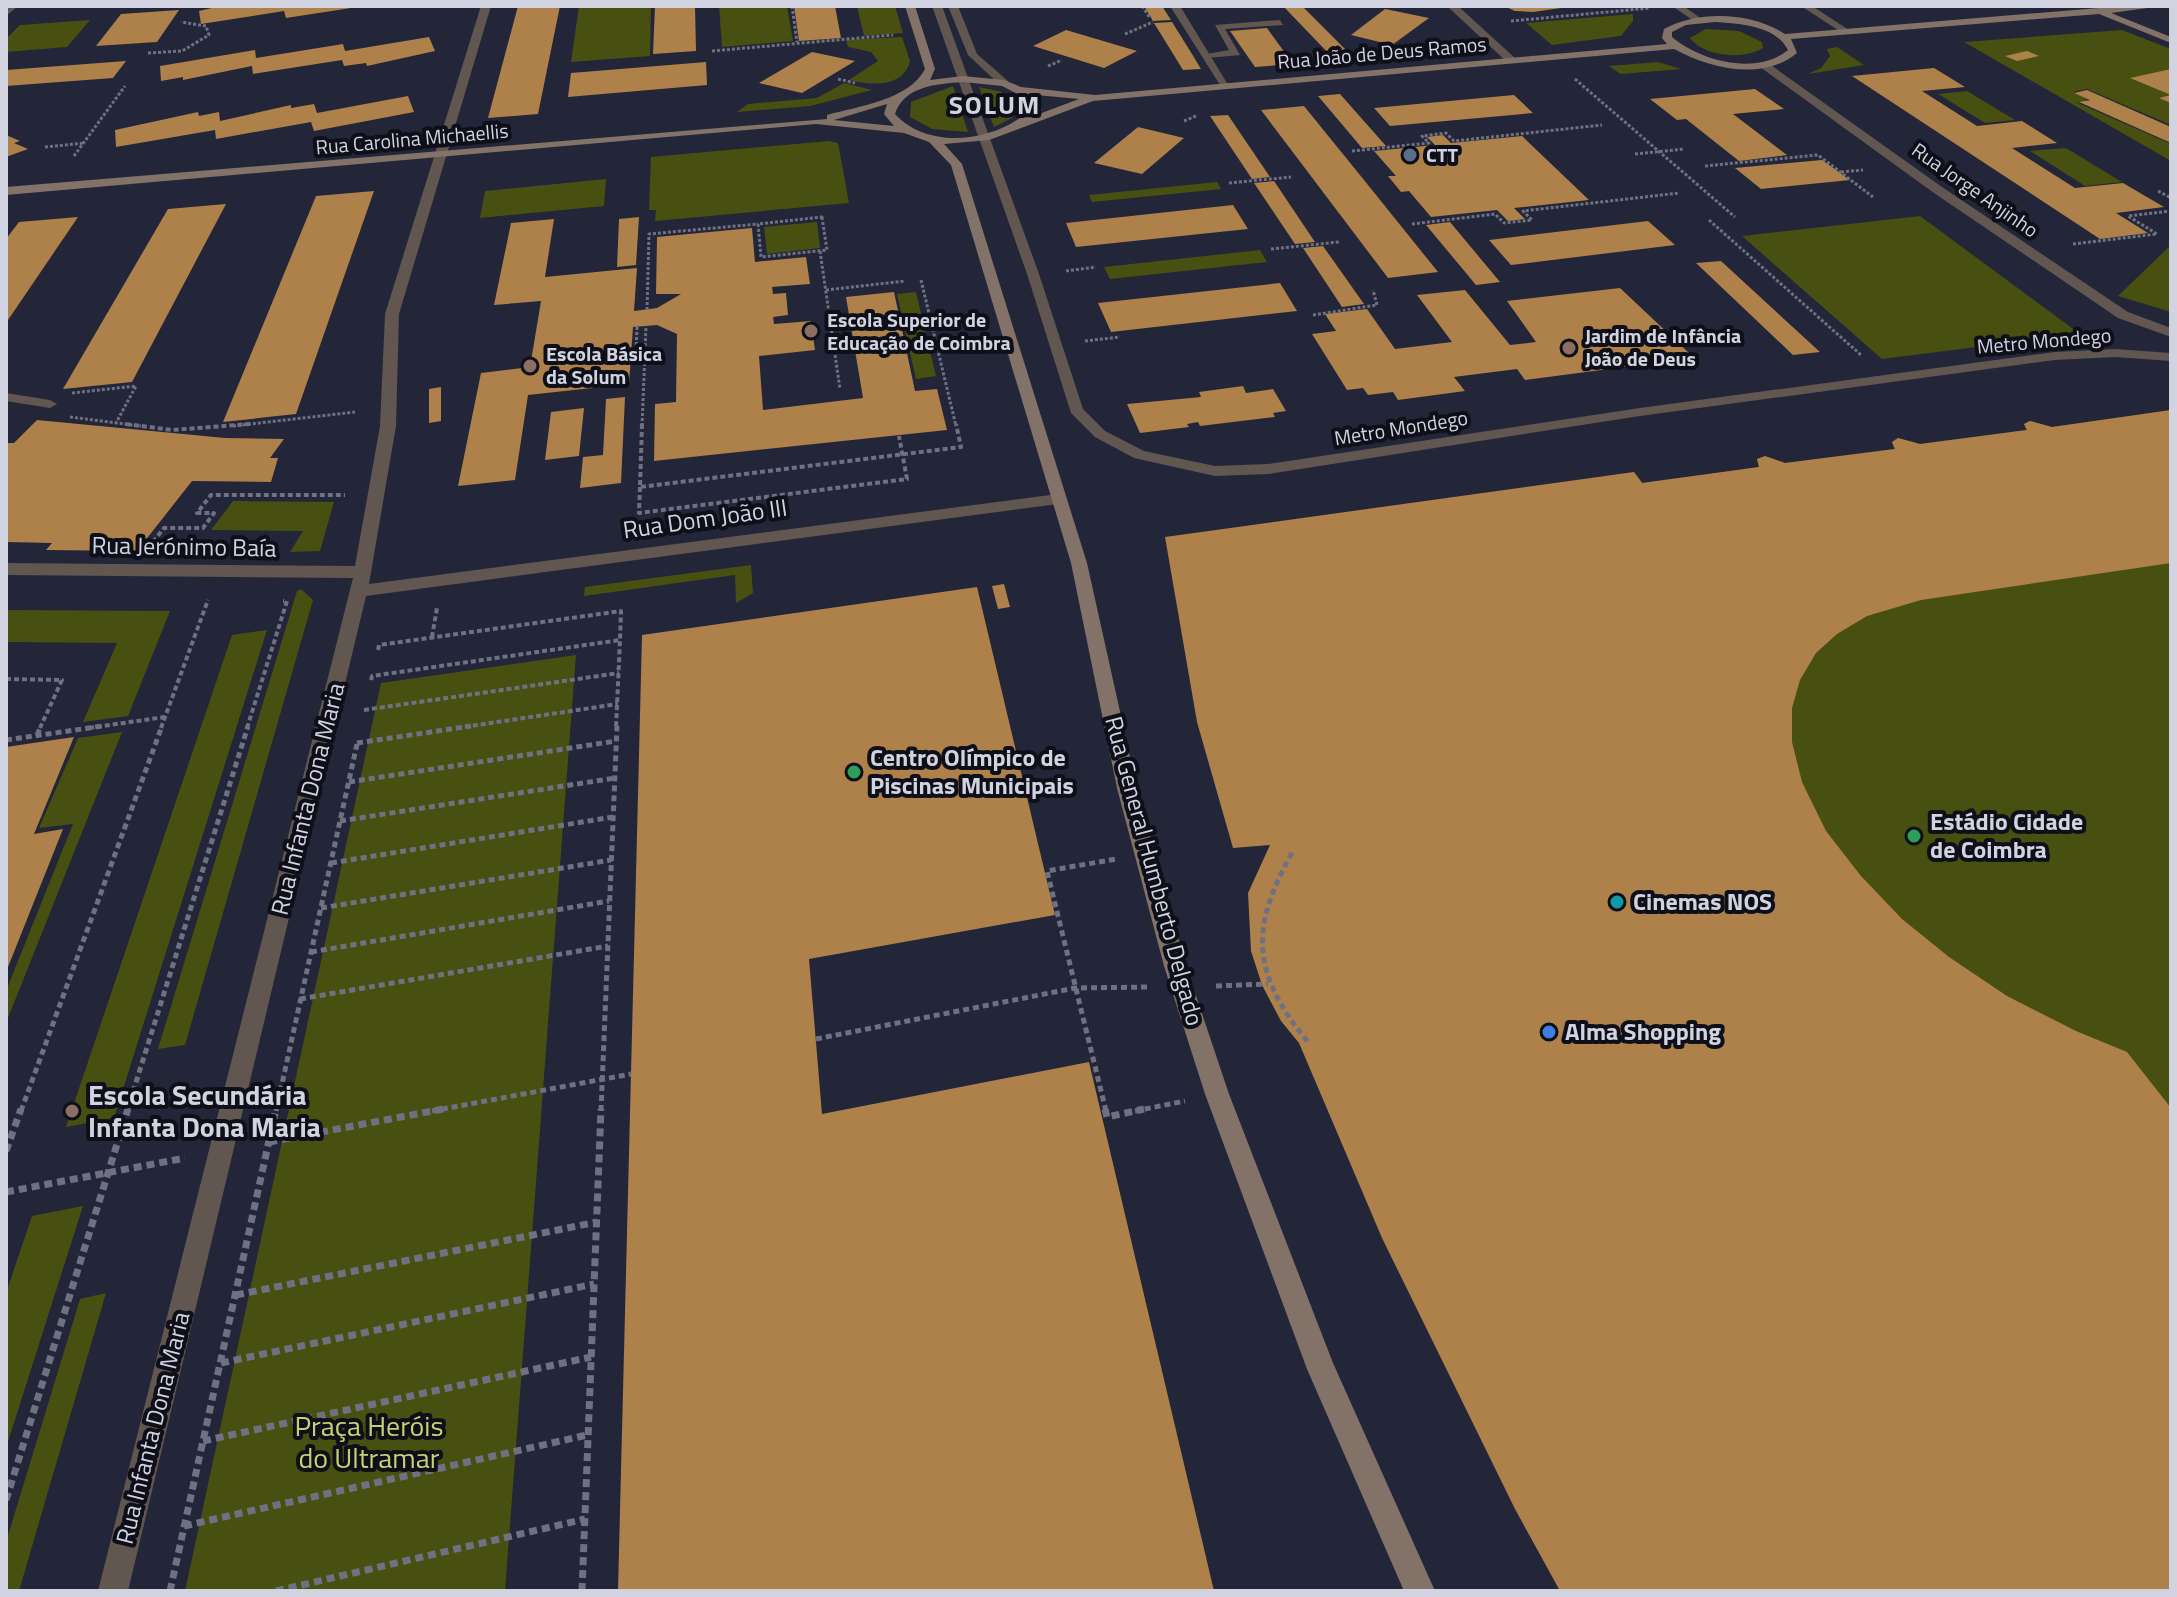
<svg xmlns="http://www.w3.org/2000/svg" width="2177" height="1597" font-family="'Titillium Web',sans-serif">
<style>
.green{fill:#475010}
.building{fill:#ad8149}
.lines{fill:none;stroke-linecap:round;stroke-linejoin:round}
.path-far3{stroke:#6f7182;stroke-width:3;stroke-dasharray:3 2;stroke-linecap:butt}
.path-far2{stroke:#6f7182;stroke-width:4;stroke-dasharray:5 3;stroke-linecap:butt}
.path-far1{stroke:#6f7182;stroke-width:5;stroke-dasharray:6 4;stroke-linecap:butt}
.path{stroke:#6f7182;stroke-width:7;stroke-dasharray:8 5;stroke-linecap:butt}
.service{fill:#615750;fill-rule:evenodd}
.minor{fill:#615750;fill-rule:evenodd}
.tertiary{fill:#615750;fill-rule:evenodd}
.secondary{fill:#827267;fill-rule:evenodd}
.service-dot{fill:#5c6f8a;stroke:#0e0f18;stroke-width:3}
.education-dot{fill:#8d6e63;stroke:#0e0f18;stroke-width:3}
.leisure-dot{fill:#2e9e5b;stroke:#0e0f18;stroke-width:3}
.culture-dot{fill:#0f9aa8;stroke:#0e0f18;stroke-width:3}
.shop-dot{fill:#3f7fe0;stroke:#0e0f18;stroke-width:3}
.labels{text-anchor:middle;stroke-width:8;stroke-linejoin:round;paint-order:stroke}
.far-street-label{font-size:20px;fill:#d1d3e0;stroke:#0e0f18}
.far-poi-label{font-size:20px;font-weight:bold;fill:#d1d3e0;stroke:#0e0f18;text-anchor:start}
.street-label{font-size:24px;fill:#d1d3e0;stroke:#0e0f18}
.poi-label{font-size:24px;font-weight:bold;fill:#d1d3e0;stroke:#0e0f18;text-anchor:start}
.far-district-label{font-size:26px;font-weight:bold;letter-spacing:2px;fill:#d1d3e0;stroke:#0e0f18}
.near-poi-label{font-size:28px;font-weight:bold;fill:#d1d3e0;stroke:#0e0f18;text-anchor:start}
.near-park-label{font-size:28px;fill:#c3d374;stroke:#0e0f18}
</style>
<rect width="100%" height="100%" fill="#232539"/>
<g class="green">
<polygon points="579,6 651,6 650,56 571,62"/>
<polygon points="719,6 787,6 793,41 722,47"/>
<polygon points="857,6 895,6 903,33 864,36"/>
<polygon points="1633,14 1633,21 1621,36 1552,45 1526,23"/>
<polygon points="90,20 67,47 6,52 6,39 20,25"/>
<path d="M1706,29L1739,31L1762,42L1763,48C1744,60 1704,57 1690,38Z"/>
<polygon points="2122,30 2171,49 2171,125 2087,89 2073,92 2089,99 2078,103 2171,144 2171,161 1964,42"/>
<path d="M902,37L910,61C903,89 869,85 849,80L878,61L871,52L848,47L846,40Z"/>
<polygon points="1837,47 1864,65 1808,74 1821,68 1830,56 1827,49"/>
<polygon points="1658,62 1681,69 1621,74 1609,66"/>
<polygon points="844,83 872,90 810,106 737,112 748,104 817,98"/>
<polygon points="953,86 968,132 932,129 910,117 911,102"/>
<polygon points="979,87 1002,92 1017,104 1012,118 994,127"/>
<polygon points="1967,91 2015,120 1985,123 1938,94"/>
<polygon points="829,141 838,143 849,203 655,221 656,210 649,210 651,157"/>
<polygon points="2066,148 2122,182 2085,186 2030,151"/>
<polygon points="606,179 604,206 480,218 485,191"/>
<polygon points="1217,182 1221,189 1092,202 1089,195"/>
<polygon points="1920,216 2080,334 1882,359 1742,236"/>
<polygon points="817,222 820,248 767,254 764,227"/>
<polygon points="2171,245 2171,312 2118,296"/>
<polygon points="1260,250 1267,262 1110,279 1104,267"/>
<polygon points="916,292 936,376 916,379 897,294"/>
<polygon points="2171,410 2171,1278 2014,1195 1671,557 1606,476 1634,472 1643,483 1759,467 1757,459 1765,456 1785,463 1894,449 1892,442 1898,438 1920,444 2026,430 2024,424 2030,421 2052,427"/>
<polygon points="233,501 334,502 320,551 290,552 303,531 211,530"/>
<polygon points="751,565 753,593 736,603 735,575 584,596 585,587"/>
<polygon points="301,589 313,600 185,1045 158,1049 297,591"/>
<polygon points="6,610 170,611 128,716 83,722 117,643 6,642"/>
<polygon points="267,630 114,1118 66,1127 232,635"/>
<polygon points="576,655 505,1591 185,1591 381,683"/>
<polygon points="122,732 6,1023 6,991 73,824 39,828 78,738"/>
<polygon points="83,1206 6,1448 6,1293 32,1216"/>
<polygon points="106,1293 19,1591 6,1591 6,1542 80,1299"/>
</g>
<g class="building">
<polygon points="220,6 350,6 351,8 286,18 284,11 201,24 199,11"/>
<polygon points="518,6 560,6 538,114 488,118"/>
<polygon points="655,6 695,6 696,51 653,54"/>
<polygon points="794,6 835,6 841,38 799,41"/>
<polygon points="1144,6 1162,6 1171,20 1153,21"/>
<polygon points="1283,6 1302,6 1352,56 1333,58"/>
<polygon points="1504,6 1561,6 1561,8 1533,12 1515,11"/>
<polygon points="1385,9 1429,18 1392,45 1351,35"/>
<polygon points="179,10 157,42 96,46 121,14"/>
<polygon points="1172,22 1192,54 1201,69 1183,70 1154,23"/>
<polygon points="1267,28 1293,64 1255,67 1230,31"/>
<polygon points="1066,30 1137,51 1104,68 1033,46"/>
<polygon points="429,37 435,51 367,66 366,63 344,66 342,60 253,74 252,66 183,80 183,77 161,81 160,66 255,50 256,58 343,44 345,51"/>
<polygon points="2027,51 2039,56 2017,61 2005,56"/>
<polygon points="812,52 855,61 802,93 759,83"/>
<polygon points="126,61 113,78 6,86 6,70"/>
<polygon points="706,62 707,85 568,97 571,73"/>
<polygon points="1934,68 1965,87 1922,91 1977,126 2022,121 2057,143 2012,148 2075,188 2123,183 2164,207 2116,213 2148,233 2100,239 1852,76"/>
<polygon points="2171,69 2171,103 2159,98 2171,95 2130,78"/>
<polygon points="1755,89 1784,109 1733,114 1787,155 1739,161 1686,119 1677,120 1650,99"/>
<polygon points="2087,90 2171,127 2171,143 2079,102 2090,100 2074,93"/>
<polygon points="1340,94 1386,146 1362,148 1318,96"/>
<polygon points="1514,95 1533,113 1390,126 1374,108"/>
<polygon points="408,96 414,112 314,131 311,122 216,139 215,130 116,147 115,130 198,112 199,116 219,112 220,121 291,105 291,108 314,104 317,113"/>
<polygon points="1304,106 1364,180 1438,272 1388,278 1261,110"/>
<polygon points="1228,115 1270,177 1252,179 1210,116"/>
<polygon points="1138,127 1184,138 1142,174 1094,163"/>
<polygon points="6,135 20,141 14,143 28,149 6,157"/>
<polygon points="1443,135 1451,143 1522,136 1589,200 1514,208 1525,219 1508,221 1497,210 1431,217 1409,191 1401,192 1388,176 1396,176 1374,151 1435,145 1427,137"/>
<polygon points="1822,160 1850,180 1761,189 1735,168"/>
<polygon points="1274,181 1315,242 1295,244 1254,183"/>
<polygon points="374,191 296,414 223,422 316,196"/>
<polygon points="226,204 132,382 63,389 168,209"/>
<polygon points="1233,205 1248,229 1076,247 1066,223"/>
<polygon points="78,217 6,323 6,239 19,222"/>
<polygon points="639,217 636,265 617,267 619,219"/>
<polygon points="554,219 545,277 637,268 634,311 657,308 681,294 656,294 657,237 752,228 755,262 806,257 810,284 772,287 773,294 786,293 788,315 773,317 774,324 811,321 815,350 759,356 763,410 863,398 846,297 894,292 915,391 937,389 947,430 654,461 655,404 676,402 677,334 657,325 633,327 629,384 528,395 515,480 458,486 481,373 530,367 541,301 494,305 511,223"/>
<polygon points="1648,221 1675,245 1511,265 1489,240"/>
<polygon points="1450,222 1500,282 1476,285 1426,225"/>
<polygon points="1323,246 1364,304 1342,307 1303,248"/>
<polygon points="1721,261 1820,352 1793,355 1696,263"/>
<polygon points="1280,283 1297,311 1111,332 1098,303"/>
<polygon points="1620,288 1689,353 1672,355 1678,360 1525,380 1517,369 1454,377 1465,391 1398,400 1393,392 1368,395 1363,388 1347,390 1312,334 1336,331 1325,314 1367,309 1395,349 1452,342 1417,295 1465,290 1510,345 1536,342 1507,301"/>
<polygon points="1243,386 1246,393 1273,389 1286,411 1273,413 1275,417 1200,426 1198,422 1187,424 1189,427 1140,433 1127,404 1201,397 1199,392"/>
<polygon points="441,387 441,421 429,423 429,389"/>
<polygon points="625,397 621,483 580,488 583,457 603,455 606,399"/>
<polygon points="584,408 579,456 545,460 551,412"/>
<polygon points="2171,410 2171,563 1921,600 1867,616 1837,634 1816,653 1800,680 1792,708 1792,742 1802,782 1826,831 1861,876 1902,919 1949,957 2007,996 2076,1031 2127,1052 2171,1108 2171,1591 1560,1591 1515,1509 1382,1238 1299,1043 1281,1021 1262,985 1251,951 1248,893 1270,845 1233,848 1197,722 1165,537 1634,472 1642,483 1759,467 1757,459 1765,456 1785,463 1895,449 1892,442 1898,438 1920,444 2027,430 2024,424 2030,421 2052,427"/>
<polygon points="37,420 225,438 284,439 270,458 278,458 271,482 192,481 137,551 46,550 52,543 6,542 6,443 14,443"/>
<polygon points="1004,584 1010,607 998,609 992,586"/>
<polygon points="977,587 1055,915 809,959 822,1114 1089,1062 1214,1591 618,1591 642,635"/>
<polygon points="74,737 34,834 63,829 6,972 6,747"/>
</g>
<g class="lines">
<g class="path-far3">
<polyline points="792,6 797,42"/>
<polyline points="1142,6 1150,18"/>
<polyline points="1511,21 1650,8"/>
<polyline points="1125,34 1153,22"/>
<polyline points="712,51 893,35"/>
<polyline points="148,53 182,51 209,35 206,26 181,22"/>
<polyline points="1048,66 1062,60"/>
<polyline points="838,79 855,83"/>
<polyline points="1575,79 1735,217"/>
<polyline points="1184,121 1196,116"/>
<polyline points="45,147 84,143"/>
<polyline points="1352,151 1429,143 1422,136 1446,133 1454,141 1602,125"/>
<polyline points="1635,154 1684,149"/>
<polyline points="74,156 125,86"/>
<polyline points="1705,166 1818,155 1873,197"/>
<polyline points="1841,172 1863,170"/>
<polyline points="1229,183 1291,177"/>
<polyline points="2158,191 2171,198"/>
<polygon points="822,217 827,250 761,257 758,224"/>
<polyline points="1709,220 1861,355"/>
<polyline points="1412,224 1495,214 1504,223 1532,220 1523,211 1679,193"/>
<polyline points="2073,244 2157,234 2128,216 2171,211"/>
<polyline points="1271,249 1339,242"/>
<polyline points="820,251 840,389"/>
<polyline points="1066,271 1096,267"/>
<polyline points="921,280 956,426"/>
<polyline points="826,290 905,281"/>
<polyline points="647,310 649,234 758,224"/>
<polyline points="1313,315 1377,305 1373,290"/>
<polyline points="637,327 636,353 645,352"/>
<polyline points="1085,341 1120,337"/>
<polyline points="72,393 136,386 116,423"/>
<polyline points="70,417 141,426"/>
<polyline points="233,426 355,412"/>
<polyline points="642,426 646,326"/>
</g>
<g class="path-far2">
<polyline points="126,424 172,430 250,424"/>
<polyline points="642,424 640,487 961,447 956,424"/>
<polyline points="640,487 639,513 907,479 899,436"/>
<polyline points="153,542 164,528 203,528 214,513 197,513 211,495 345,495"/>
<polyline points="432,637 437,608"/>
<polyline points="378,650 379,645 621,611 620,640"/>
<polyline points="6,679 62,680 40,728"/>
<polyline points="371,680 372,676 620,640 616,728"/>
<polyline points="364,710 619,673"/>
<polyline points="89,728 165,717"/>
<polyline points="161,728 208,600"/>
<polyline points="247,728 287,601 283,601"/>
<polyline points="457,728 618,704"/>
</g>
<g class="path-far1">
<polyline points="37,735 41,726"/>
<polyline points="6,740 103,726"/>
<polyline points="357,743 471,726"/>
<polyline points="349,782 616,741"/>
<polyline points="340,821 615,778"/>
<path d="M1292,853C1249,929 1252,974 1308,1042"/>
<polyline points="331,863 613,817"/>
<polyline points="321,908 611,860"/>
<polyline points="311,952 609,901"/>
<polyline points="1216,986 1268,984"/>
<polyline points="300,999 608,946"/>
<polyline points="816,1039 1075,988 1150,987"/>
<polyline points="21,1111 162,726"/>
<polyline points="127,1111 248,726"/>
<polyline points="276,1111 357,744"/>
<polyline points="432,1111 631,1074"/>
<polyline points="601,1111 617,726"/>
<polyline points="1106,1111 1047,871 1116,859"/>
<polyline points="1135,1111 1185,1101"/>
</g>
<g class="path">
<polyline points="1105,1109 1107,1117 1144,1109"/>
<polyline points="269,1142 443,1109"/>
<polyline points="6,1151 21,1109"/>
<polyline points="6,1192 185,1158"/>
<polyline points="236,1295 597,1222"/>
<polyline points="221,1363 594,1284"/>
<polyline points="203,1441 591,1357"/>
<polyline points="6,1500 128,1109"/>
<polyline points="184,1526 587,1435"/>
<polyline points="170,1591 276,1109"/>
<polyline points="276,1591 585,1519"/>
<polyline points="582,1591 601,1109"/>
</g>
<g class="service">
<polygon points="932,6 942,6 1039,274 1083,409 1105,431 1144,451 1215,466 1268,464 1640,408 2055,352 2115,349 2171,353 2171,361 2115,357 2055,360 1640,416 1268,474 1215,476 1134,458 1095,437 1071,413 1027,274"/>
<polygon points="1280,20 1283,25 1225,29 1240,55 1207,58 1202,55 1229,50 1215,25"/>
<polygon points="6,393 50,400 57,404 50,408 6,401"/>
</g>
<g class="minor">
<polygon points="8,6 18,6 6,16"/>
<polygon points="481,6 491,6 399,314 396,426 369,584 1058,494 1066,499 1058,504 366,596 128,1591 98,1591 353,578 6,575 6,563 355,566 380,426 385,314"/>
<polygon points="948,6 958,6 977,54 1008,81 1008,85 1000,85 968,55"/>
<polygon points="1170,6 1180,6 1230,88 1222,88"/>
<polygon points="1447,6 1458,6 1515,58 1515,62 1507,62"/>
<polygon points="1801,6 1812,6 1852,32 1844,34"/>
</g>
<g class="tertiary">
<polygon points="1672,6 1683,6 1702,19 1694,21"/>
<polygon points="1760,63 1768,63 1942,187 2128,312 2171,328 2171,337 2118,318 1934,193 1760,67"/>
</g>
<path class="secondary" d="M905,6H915L935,69L930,80L963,76L1004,80L1021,87L1095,95L1667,44L1662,38L1664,29C1699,10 1751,12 1785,34L2123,6H2162L2111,13L2171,37V43L2099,14L1791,39L1797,53C1762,82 1709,68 1674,49L1093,101L989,140L944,144L962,164L1087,563L1137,788L1186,966L1229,1094L1333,1363L1435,1591H1404L1307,1369L1205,1094L1164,966L1117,788L1071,563L951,165L929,142L904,133L816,124L6,195V187L827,119V115C859,106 909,100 925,69ZM1715,22C1740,24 1775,25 1788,50C1757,76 1700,61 1672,37V32L1686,25ZM963,82L1002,86L1027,99L1031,109C996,142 929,151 895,114C904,86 937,84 963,82ZM1036,95L1079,99L1039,114L1042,110ZM887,104L884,114L894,126L834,120Z"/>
</g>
<circle class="service-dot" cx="1410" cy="155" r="8"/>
<g class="education-dot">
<circle cx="811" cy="331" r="8"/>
<circle cx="1569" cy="348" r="8"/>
<circle cx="530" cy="366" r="8"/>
<circle cx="72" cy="1111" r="8"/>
</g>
<g class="leisure-dot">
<circle cx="854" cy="772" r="8"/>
<circle cx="1914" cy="836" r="8"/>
</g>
<circle class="culture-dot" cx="1617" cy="902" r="8"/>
<circle class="shop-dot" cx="1549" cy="1032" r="8"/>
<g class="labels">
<g class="far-street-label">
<text transform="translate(1382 53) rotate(-5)" y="7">Rua João de Deus Ramos</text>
<text transform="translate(412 139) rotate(-5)" y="7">Rua Carolina Michaellis</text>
<text transform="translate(1975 190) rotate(35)" y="7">Rua Jorge Anjinho</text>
<text transform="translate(2044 341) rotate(-5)" y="7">Metro Mondego</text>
<text transform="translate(1401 428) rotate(-9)" y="7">Metro Mondego</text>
</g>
<g class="far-poi-label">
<text x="1426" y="162">CTT</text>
<text x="827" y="327">Escola Superior de<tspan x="827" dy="23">Educação de Coimbra</tspan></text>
<text x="1585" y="343">Jardim de Infância<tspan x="1585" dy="23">João de Deus</tspan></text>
<text x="546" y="361">Escola Básica<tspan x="546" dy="23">da Solum</tspan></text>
</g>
<g class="street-label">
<text transform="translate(705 519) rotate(-8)" y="8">Rua Dom João III</text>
<text transform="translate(184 547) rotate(1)" y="8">Rua Jerónimo Baía</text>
<text transform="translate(308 799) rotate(-76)" y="8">Rua Infanta Dona Maria</text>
<text transform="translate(1154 871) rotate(75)" y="8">Rua General Humberto Delgado</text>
<text transform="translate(153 1428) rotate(-76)" y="8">Rua Infanta Dona Maria</text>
</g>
<g class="poi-label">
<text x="870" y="766">Centro Olímpico de<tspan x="870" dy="28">Piscinas Municipais</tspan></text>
<text x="1930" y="830">Estádio Cidade<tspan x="1930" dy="28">de Coimbra</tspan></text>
<text x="1633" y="910">Cinemas NOS</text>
<text x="1565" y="1040">Alma Shopping</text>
</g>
<g class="far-district-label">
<text x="995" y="114">SOLUM</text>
</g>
<g class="near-poi-label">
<text x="88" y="1105">Escola Secundária<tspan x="88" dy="32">Infanta Dona Maria</tspan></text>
</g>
<g class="near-park-label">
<text x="369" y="1436">Praça Heróis<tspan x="369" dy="32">do Ultramar</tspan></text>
</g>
</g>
<rect width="2177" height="1597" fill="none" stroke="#d1d3e0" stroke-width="16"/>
</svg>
